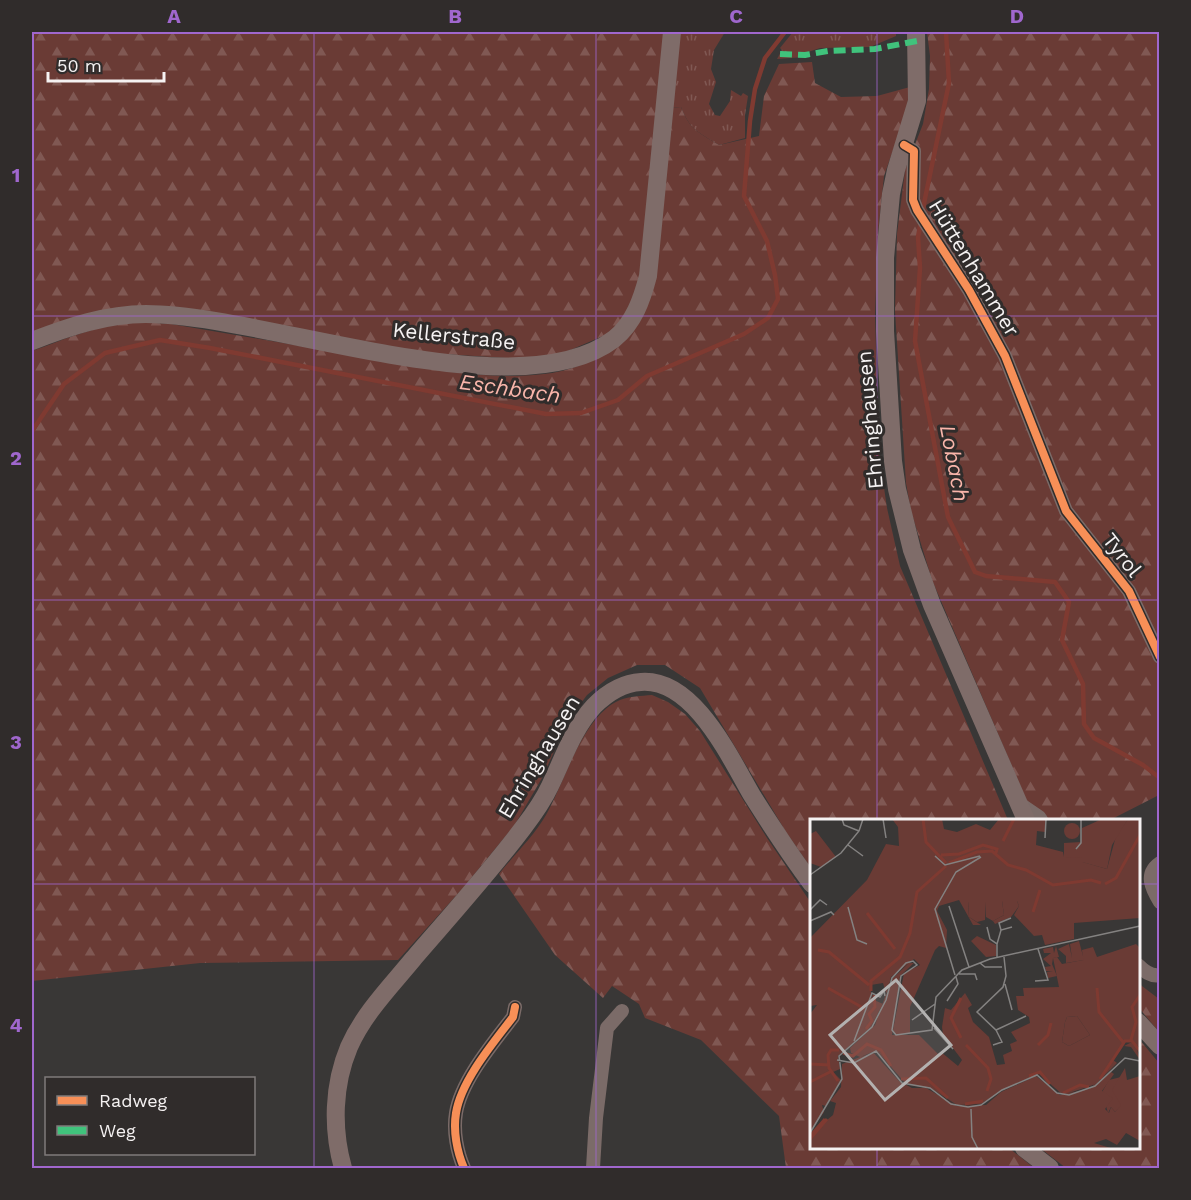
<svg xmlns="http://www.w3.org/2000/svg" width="1191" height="1200" font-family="'Work Sans',sans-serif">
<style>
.grass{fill:url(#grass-tufts)}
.forest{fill:url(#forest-firs)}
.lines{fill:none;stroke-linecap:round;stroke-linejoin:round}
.stream{stroke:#7f3a31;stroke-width:4.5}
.street{stroke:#7b6b68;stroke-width:14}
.secondary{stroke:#7f6c69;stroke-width:18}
.quiet{stroke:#40c37c;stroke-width:6;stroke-dasharray:12 6;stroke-linecap:butt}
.cycleway-casing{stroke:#302c2b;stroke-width:11}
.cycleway{stroke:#f78f57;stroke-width:8}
.grid{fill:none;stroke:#a067ce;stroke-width:1.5;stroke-opacity:0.55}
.labels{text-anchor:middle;stroke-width:6;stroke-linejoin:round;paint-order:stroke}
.street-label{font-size:21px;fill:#f5f2f2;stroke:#302c2b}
.water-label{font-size:22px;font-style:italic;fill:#f9b5aa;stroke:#302c2b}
.inset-river{fill:none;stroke:#7f3a31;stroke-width:3}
.inset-road{fill:none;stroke:#848281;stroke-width:1.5}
.view{fill:#b3b1b0;fill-opacity:0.15;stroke:#b3b1b0;stroke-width:3}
.inset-edge{fill:none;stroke:#f5f2f2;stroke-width:3}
.neatline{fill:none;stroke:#a067ce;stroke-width:2}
.grid-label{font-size:20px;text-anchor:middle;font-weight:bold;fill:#a067ce}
</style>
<defs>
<pattern id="grass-tufts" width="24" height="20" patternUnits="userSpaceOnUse" patternTransform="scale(1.5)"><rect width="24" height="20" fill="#6a3b35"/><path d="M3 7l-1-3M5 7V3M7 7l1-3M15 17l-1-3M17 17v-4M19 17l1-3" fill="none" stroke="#805853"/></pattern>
<pattern id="forest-firs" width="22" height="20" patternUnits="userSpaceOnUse" patternTransform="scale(1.5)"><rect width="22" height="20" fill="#6a3b35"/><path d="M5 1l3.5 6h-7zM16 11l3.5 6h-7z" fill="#805853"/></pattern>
</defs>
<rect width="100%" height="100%" fill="#393736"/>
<g class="grass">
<path d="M679,32H725L714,50L711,69L716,82L709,104L715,115L720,116L730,101L731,90L741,96L743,93L748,96L745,115V138L719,145C698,132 690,130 681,107L670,108Z"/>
<polygon points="793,32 896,32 896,36 870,47 820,48 805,53 805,57 777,59 782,50 780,48"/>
</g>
<g class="forest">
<polygon points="32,32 664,32 643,269 628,313 610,333 561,354 524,359 428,353 200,312 32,334"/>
<polygon points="927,32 1159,32 1159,795 1110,820 1035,820 932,580 911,511 906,483 895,311 897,234 905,170 923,124 929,89 930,56"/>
<path d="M812,62L815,83L841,97L877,96L910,87L906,113L884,176L878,233L875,315L879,454L887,508L900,566L1008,820H812L811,868L786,832L700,688L665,665H637L608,678L587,695L569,719L542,778L514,826L463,888L398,960L200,963L32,981V351C60,341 90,328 120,324C137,322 154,323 171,324C238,335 304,347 370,358C429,369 492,382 552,373C581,368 607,354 629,335L670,108L681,107C690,130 698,132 719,145L759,136L764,96L779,64Z"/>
<path d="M652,695L668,702L685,714L700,731L767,838L811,903L812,1148H1009L1034,1168H786L779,1116L701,1040L645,1018L639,1004L612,986L603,998L555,955L499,874C514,855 534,836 546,815C565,782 582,716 620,700C630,696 641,696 652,695Z"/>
<polygon points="1138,983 1159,999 1159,1032 1139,1008"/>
<polygon points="1139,1039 1159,1063 1159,1168 1066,1168 1040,1148 1138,1148"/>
</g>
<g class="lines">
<g class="stream">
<polyline points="922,213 949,83 946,32"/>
<polyline points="921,221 918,237 920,268 915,341 948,517 975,572 986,576 1055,582 1069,602 1062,640 1083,684 1084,724 1094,738 1143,765 1160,778"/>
<polyline points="32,431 64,384 105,353 160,340 210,348 546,414 581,413 618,400 647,376 744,334 768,318 778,299 775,275 767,241 744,196 750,121 755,89 765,58 785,32"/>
</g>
<g class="street">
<polyline points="904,145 914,151 913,200 917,210 969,290 1005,356 1066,511 1129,591 1160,657"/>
<polyline points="1020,804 1039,817 1041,820"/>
<path d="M1160,863C1144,874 1152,889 1160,902"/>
<path d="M1138,965C1144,971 1151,977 1160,975"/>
<path d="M464,1168C457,1152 453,1131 456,1113C461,1081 493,1043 513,1017L515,1007"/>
<polyline points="593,1168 596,1118 607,1028 622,1011"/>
</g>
<g class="secondary">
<polyline points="916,32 917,101 896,170 891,194 885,258 885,331 893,461 897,489 912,550 932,605 1026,820"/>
<path d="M32,341C68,327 106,314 146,314C265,314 517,413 614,339C634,323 642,299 648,276L672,32"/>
<polyline points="1138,1022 1160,1046"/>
<polyline points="1024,1148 1050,1168"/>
<path d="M343,1168C332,1129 333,1085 349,1047C364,1013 391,986 414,958C451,915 489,873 523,828C533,815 543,801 550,786C563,759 573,729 594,706C607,693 623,683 641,682C694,678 730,758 753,797C772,827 791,856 812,884"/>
</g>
<polyline class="quiet" points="780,54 805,55 828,51 875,49 917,41"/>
<g class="cycleway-casing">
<g id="cycleway">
<polyline points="904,145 914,151 913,200 917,210 969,290 1005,356 1066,511 1129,591 1160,657"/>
<path d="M464,1168C457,1152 453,1131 456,1113C461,1081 493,1043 513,1017L515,1007"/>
</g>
</g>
<use href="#cycleway" class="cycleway"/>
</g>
<path class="grid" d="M314,32V1168M596,32V1168M877,32V820M32,316H1160M32,600H1160M32,884H812M1138,884H1160M877,1148V1168"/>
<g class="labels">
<g class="street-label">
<text transform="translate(974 268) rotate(59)" y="7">Hüttenhammer</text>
<text transform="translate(454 336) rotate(6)" y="7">Kellerstraße</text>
<text transform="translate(870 420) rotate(-95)" y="7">Ehringhausen</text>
<text transform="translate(1122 555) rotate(52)" y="7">Tyrol</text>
<text transform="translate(539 757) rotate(-59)" y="7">Ehringhausen</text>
</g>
<g class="water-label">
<text transform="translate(510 388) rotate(8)" y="8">Eschbach</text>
<text transform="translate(955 463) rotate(79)" y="8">Lobach</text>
</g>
</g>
<g transform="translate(810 819)">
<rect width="330" height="330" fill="#393736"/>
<path d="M6,12L26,38L11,48L0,44V15ZM158,82L176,83L175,101L167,103L159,98ZM192,82H207L209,87L201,98L185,105L183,102L194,96ZM267,197L280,216L259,227L252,223L255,203L257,198ZM311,258V287L305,293L301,288L298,294L292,273L299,261Z" fill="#6a3b35"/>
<path d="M82,0H132L134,10L147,13L166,5L180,11L189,0H236L235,13L227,12L226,26L253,33L254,38H272L273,43L297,50L306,17L318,0H330V99L264,104V120L235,126L232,116L224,117L204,96L209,87L207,82H192L194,96L183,102L176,98V83H158L159,98L171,106H163L149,81L129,87L127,92L137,111L136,129L129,127L125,131L100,188V214L86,216L83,211L94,154L110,146L104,140L81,158L76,179L61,208L28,237L30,250L23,253L31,261L16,287L12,286L14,293L0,313V195L7,186L0,187V119L57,61L76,25L89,27L88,8ZM73,164L77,177L73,185L62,180L61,175V166ZM326,125L330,129V228L326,226L330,241L321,228L314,227L322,223H314L302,240L307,244L286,265L253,276L229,255L194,270L171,285L147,286L122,270L96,265L68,233L50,238L41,234L40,229L65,206L81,161L99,144H104L90,157L82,216H109L128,235L131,233L148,247L152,241L133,216L132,208L135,189L141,191L155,174L162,186L158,189L163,203L179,218L187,246L195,245L193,236L202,232L200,225L207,222L201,213L220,204L219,198L208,191L206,177H214L213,169L249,168L243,139L247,138L252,145L273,141L272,131L283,128L287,138ZM267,197L280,216L259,227L252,223L255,203L257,198ZM63,233L89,262L102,269H116L147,287L176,286L191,273L226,257L250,276L279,270L301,253L304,255L292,272L303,279L295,290L299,294L301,288L305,293L311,286L302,271L315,249L317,261L330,257V322L316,314L307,326L296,320L284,324L304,330H0V315L23,296L26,284L20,282L31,268L32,245Z" fill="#6a3b35" fill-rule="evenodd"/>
<path d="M292,0H318L302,26L297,50L272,43V39L254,38V24L271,23L272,9ZM167,117L186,126V137L176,138L161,122ZM269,122L274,141L256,144V137L248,130L259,125L262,139L260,125ZM246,127L249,138L243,139L242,145L247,157L238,159L237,153H243L236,152L235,148L241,147L233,140L241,134H234L233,130L243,128L244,134Z" fill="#6a3b35"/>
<path d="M254 12a8 8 0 1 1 16 0a8 8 0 1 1-16 0Z" fill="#6a3b35"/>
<path class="inset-river" d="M113,0L116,23L136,44M193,22L204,0M131,36L149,35L173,26L187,30L186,34M139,44L167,33L182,32L198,46L216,51L243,66L281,61L291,64M295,65L306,59L330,16M223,93L230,71M57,94L85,130M8,131L19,133L59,166M18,169L55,190M287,169L289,193L313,223M61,172V162L90,138L100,114L107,73L136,47M151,179L141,199L151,219M56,210L62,202L59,195L65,188L64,176M321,221L326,203L322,188L330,176M156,226L178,249L181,260L177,272M228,226L238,216L241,204M33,234L43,237L57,225L71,231L81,247M0,245L19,246M219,257L230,253L240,265M91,260L116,259L138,279M290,260L315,222H322L330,232M28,262L19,249L18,236L21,231H29M0,263L20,253M253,274L270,266L279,268M155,285L173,282M0,317L15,300M0,320L17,300"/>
<path class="inset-road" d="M32,0L34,6L49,12M73,0L76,19M235,19L236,0M38,26L53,37M266,30L271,24V0M125,37L135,46L170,37M0,56L31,34L49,12L53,0M139,87L159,148M38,88L47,121L57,125M0,91L10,81L17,86M0,102L21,93L24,96M177,108L180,120L187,125V138M191,111L189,104L201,99M187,125L191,111L202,108M194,138L196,157L193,168L167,193L186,211L216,197M170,144L175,148H192M149,155H165L167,161M145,156L125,90L146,53L171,38M225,162L238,161L228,130M195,165L202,191M137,182L148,165L146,158M102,201L125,185M124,209L143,230M44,222L62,174L70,178L74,172L75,177M183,226L192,223L186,211M27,241L44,244L66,232L92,264L120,269L141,285L158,288L171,286L192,271L227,256L247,274L259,276L285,267L315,239L330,242M161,290L162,318L168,330M0,314L32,260L29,237L62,208L76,181L82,159L96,144L103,142L107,146L91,157L82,211L86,216L122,211L126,178L152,151L180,140L330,107"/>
<path class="view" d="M86,161L141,226L75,281L20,216Z"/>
<rect width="330" height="330" class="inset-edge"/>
</g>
<rect width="1191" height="1200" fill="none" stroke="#302c2b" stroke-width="66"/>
<rect x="45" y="1077" width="210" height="78" fill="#302c2b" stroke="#7f7b7b" stroke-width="1.5"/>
<rect x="57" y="1096" width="30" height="9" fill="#f78f57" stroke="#7f7b7b" stroke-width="1.5"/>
<text x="99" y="1107" font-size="18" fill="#f5f2f2">Radweg</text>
<rect x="57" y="1126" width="30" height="9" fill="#40c37c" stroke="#7f7b7b" stroke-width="1.5"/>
<text x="99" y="1137" font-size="18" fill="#f5f2f2">Weg</text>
<path d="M48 72v9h116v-9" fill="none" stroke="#f5f2f2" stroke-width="3"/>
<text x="57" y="72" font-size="18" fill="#f5f2f2" stroke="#302c2b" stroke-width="4.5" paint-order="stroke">50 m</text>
<rect x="33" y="33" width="1125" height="1134" class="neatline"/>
<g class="grid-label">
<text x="174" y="23">A</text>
<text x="455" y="23">B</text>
<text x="736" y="23">C</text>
<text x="1017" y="23">D</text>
<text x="16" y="182">1</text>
<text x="16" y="465">2</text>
<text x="16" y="749">3</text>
<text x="16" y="1032">4</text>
</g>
</svg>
